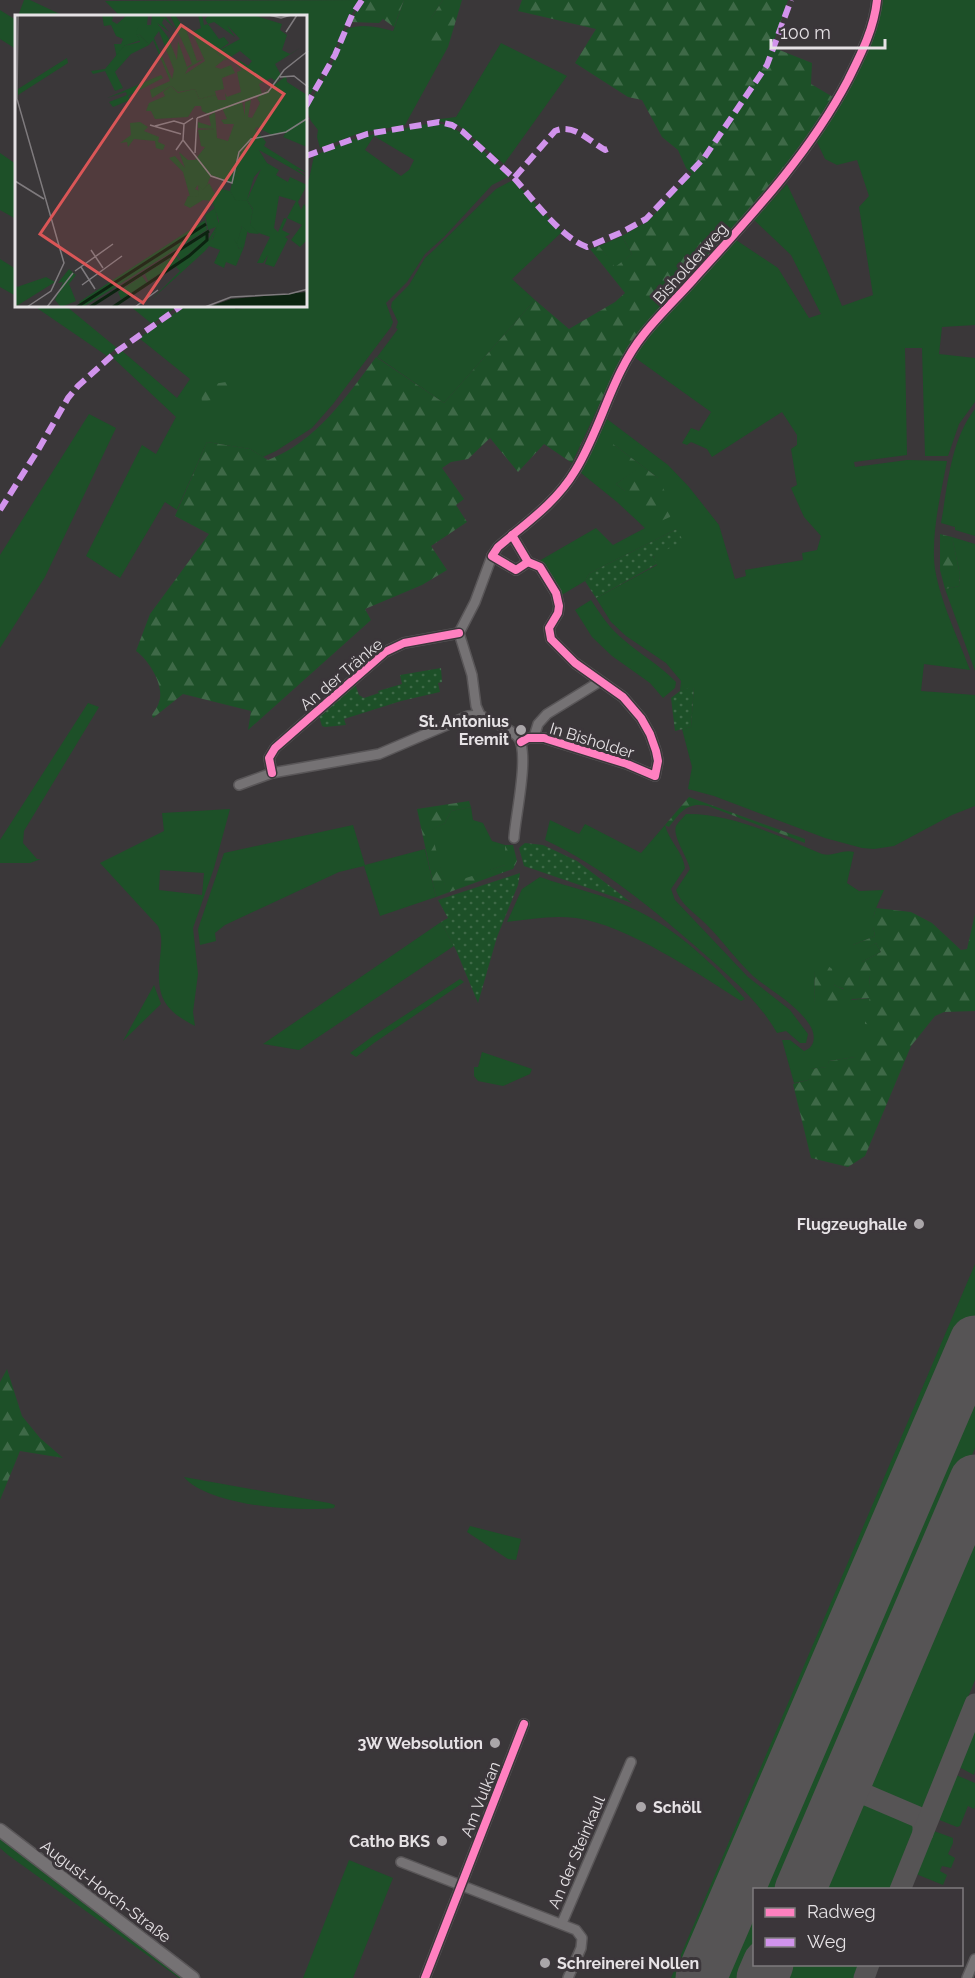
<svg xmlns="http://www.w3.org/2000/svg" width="975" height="1978" font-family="Raleway,sans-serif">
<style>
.grass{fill:#1d5028;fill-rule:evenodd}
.forest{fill:url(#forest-firs)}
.park{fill:url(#park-dots)}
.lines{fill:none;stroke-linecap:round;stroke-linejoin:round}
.taxiway{stroke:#565455;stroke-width:21}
.runway{stroke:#565455;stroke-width:51}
.street-casing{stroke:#595658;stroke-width:12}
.secondary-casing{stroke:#595658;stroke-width:15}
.street{stroke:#757274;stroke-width:9}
.secondary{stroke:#757274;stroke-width:12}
.quiet{stroke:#d193ec;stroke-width:6;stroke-dasharray:12 6;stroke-linecap:butt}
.cycleway-casing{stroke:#3b363a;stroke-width:11}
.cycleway{stroke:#ff80c0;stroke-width:8}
.poi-dot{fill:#aaa6a9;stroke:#3b363a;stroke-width:2}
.labels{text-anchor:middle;stroke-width:6;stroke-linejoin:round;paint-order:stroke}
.street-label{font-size:16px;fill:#e6e2e5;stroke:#3b363a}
.poi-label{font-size:16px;font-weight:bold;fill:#e6e2e5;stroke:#3b363a;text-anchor:end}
.inset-river{fill:none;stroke:#0c2310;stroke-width:3}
.inset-road{fill:none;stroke:#7f7b7e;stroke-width:1.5}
.view{fill:#da5657;fill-opacity:0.15;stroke:#da5657;stroke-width:3}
.inset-edge{fill:none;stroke:#e6e2e5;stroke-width:3}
</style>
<defs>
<pattern id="forest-firs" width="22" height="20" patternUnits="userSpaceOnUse" patternTransform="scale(1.5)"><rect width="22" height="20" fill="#1d5028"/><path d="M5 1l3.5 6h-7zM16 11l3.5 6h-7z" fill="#3e6947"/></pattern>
<pattern id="park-dots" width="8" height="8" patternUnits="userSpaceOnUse" patternTransform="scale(1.5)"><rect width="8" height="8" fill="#1d5028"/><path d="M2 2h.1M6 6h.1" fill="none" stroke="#3e6947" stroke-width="1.8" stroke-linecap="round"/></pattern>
</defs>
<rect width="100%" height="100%" fill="#3a3739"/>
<g class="grass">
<polygon points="24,0 30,0 64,16 18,16"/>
<polygon points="360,0 345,26 332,56 306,102 306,16 120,16 105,1"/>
<path d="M404,0H443L431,18L443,47H448L405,125L360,133L320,148L317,137L318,130L311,121L306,109L332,64L347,29C362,23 378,27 393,31Z"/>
<path d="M882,0H975V325L942,327L939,354L975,358V402L959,424L948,456H925L922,348H905L907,455L854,462L855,467L907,460L947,461C941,493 933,525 934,557C934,588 959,640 970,670L924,664L921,691L975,695V806L952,815L894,846L874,849L862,848L825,838L714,796L688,789L692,767L682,729L691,727L694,687L680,691L681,681L666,663L626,636L611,622L596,598L657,565L653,558L677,529L590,573L585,581L560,596L539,561L596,528L613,545L645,528L617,502L581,473L607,419L668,465L689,487L719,525L735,579L746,576L745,570L803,560L802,553L817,550L821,536L804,517L791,488L797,485L791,449L797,445V435L782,412L712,457L707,449L691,442L687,445L682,443L691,428L699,431L711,412L634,357L656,327L736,240L778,268L809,318L821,314L791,255L754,220L787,184L825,265L842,306L873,295L859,207L869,196L857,160L837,165L825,159L817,142C844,94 871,55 882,0ZM613,444L658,478L625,491L616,484L637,470Z"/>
<polygon points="0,10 16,20 16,49 0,39"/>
<polygon points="501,43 567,76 504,164 458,125 432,120 456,117"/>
<path d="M427,124C433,124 440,123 446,125C468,133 492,160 510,176L492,185L444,237L425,254L407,282L386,303L393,322L391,327L333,404L312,428L276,451L263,457L250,449L207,442L177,510L165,502L120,578L86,556L142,445L156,454L176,417L112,357L121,350L177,398L190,379L139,338L185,306H237L242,309L244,306H306V180L309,179L314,156L345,142L366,136ZM374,136L414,160L409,170L401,176L365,150Z"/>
<polygon points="0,153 16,164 16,219 0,210"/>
<polygon points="513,180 562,232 512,279 535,300 444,403 377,357 398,329 396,328 398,322 391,307 392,302 409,285 425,258 435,249 496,189"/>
<polygon points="622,236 632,254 615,268 599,246"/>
<polygon points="0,259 16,269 16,296 0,287"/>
<polygon points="34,306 66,306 117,348 107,356"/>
<polygon points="130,306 178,306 152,324"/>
<path d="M975,409V536L955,530V527L941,523C948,485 950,441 975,409Z"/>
<polygon points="89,414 116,428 45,577 0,648 0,555"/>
<polygon points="952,537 975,544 975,671 945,589 959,586 960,575"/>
<path d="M591,600C601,615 610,629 624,640C641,655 660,665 676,682L675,688L663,698L650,683L612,656L592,637L575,610Z"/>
<polygon points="88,703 99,707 24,831 23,843 37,859 41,859 30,863 0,863 0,840"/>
<polygon points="471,807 473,820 483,823 492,841 505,845 505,865 445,886 430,830 445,823 451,811"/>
<path d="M230,809L214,868L193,928L198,974L193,1012L195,1026C162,1009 156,995 160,958C161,946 163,937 158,926L100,863L164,831L162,813ZM160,870L204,873L202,895L159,890Z"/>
<path d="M686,814C731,813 781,837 822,854C834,857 842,849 854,852L847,883L859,891L884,890C876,909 870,916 875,936L853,945L857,954L876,943L881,952L862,962L870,976L869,985C837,991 840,990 815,970L814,1004L871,998L876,1025V1045L855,1057L829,1061L828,1067L811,1069L813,1079L794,1083L782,1040H790L804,1051C816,1047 816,1034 809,1024C797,1005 771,991 753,976C736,960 723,941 706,924C695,913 681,905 676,890L690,869C688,858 672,836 676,826C678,822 683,818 686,814Z"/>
<path d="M550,820L579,834L585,824L641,853L665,825C669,841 683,852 685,868L671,889L675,900L748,977L790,1010L808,1034L806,1043H800L786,1031L777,1033C759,1001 729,976 702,952C654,910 603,867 545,840Z"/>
<polygon points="353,825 365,865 425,849 436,897 380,916 364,866 339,872 225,925 215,933 216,941 200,945 198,929 224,853"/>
<path d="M540,877C571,888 606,895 636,910C678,930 714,965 745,999L741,1001C697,973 627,925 576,918C553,915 530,919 507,922L522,889Z"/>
<polygon points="441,922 454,946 299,1050 263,1044"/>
<polygon points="460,979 464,982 374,1043 356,1057 350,1053 373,1036"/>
<polygon points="154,985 161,1004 123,1041"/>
<polygon points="482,1052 532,1069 530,1074 503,1086 478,1081 474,1076 474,1067 478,1067"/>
<polygon points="975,1264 975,1448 785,1889 754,1890 754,1961 747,1978 671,1978"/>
<path d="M184,1477L329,1503L335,1505L334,1508C299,1512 208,1506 184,1477Z"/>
<polygon points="972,1519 975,1519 975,1680 924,1806 921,1809 912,1810 863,1788 859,1782 860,1777 969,1522"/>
<polygon points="470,1526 521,1539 516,1560 508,1559 467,1532"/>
<polygon points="975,1728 975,1771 974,1775 959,1767"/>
<polygon points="956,1775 975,1783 975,1806 974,1809 968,1806 960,1826 957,1827 937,1819"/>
<polygon points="860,1797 908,1818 914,1822 915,1828 890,1889 812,1889 850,1803 854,1798"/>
<polygon points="934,1831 953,1838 953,1843 948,1854 955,1858 951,1868 942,1866 940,1871 947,1875 943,1885 916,1874"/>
<polygon points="0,1836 188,1978 179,1978 8,1855 0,1848"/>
<polygon points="349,1860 393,1878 353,1978 303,1978"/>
<polygon points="779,1965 779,1964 859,1965 854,1978 774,1978"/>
</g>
<g class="forest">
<polygon points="363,0 404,0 394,27 383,19 379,23 350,22"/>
<polygon points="443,0 462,0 448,47 443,47 424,40 431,18"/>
<path d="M522,0H788L772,47L812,63L811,84L833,97L811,133L750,212L640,333L610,382L572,463L544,444L518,472L490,438L468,459L451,462L442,468L464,499L456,505L467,522L431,546L447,570L422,585L365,609L371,620L248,730L251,711L183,694L153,718L152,715C154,711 158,707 159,702C165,686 149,660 136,651L150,614L209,534L175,516L207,442L250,449L268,460C316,442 347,396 376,357L444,403L535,300L569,329L615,302L625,293L590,249L599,246L615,267L632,254L622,236L648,221L692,174L686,168L678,150L662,137L642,100L628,97L575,63L596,29L518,11Z"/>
<path d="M226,382L232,388C230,398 225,402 216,405L212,400L202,402L200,386Z"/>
<polygon points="613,444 658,478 673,508 670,517 654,524 625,491 616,484 636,470 609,450"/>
<polygon points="940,534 952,537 960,575 959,586 945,589 940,570"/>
<path d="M689,797L805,839V843L708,806C686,802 681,812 669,827L665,825Z"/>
<polygon points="469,801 471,807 451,811 445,823 431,830 445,885 505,865 505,845 513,845 517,861 513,869 436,897 417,809"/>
<polygon points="876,908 911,912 932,923 961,950 967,949 975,914 975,1011 944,1012 935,1016 911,1046 865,1156 848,1167 811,1158 793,1084 812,1079 810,1069 827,1067 829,1061 855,1057 860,1047 876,1045 876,1025 865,1024 864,1014 870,998 852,999 838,1017 814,1004 815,970 822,961 832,969 834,985 843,989 847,978 852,976 869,985 870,976 863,974 854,964 862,962 881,952 876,943 857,955 853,952 853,945 875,936 872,922"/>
<polygon points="7,1369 22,1416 40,1438 63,1458 20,1451 0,1500 0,1382"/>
</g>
<g class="park">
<polygon points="677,529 683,541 653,557 657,564 596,598 585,581 590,573"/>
<polygon points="441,668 442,682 438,683 440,692 401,701 344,719 346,725 325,727 322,726 318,713 354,681 359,695 364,698 379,693 378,691 402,684 400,675"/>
<polygon points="694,686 691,727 675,731 671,698 680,691"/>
<polygon points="525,843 543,845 577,861 632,903 524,866 519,848"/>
<polygon points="520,873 518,885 497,937 478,1003 456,950 441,922 448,918 438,900"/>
</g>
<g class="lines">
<g class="taxiway">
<polyline points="957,1522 963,1513 974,1509"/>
<polyline points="850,1771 852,1786 857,1791"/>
<polyline points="838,1800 848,1791 857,1791 918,1817 923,1823 923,1833"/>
<polyline points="900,1890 975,1704"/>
<polyline points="864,1978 869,1964"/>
</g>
<g class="runway">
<polyline points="800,1890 975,1480"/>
<polyline points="701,1978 975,1341"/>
<polyline points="762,1978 768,1964"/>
</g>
<g class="street-casing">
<g id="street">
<polyline points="512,535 528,562 540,567 556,593 559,606 558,613 549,628 551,639 575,663 623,697 641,718 650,734 656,751 658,761 655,776 627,764 544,738 528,738 521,742"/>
<path d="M492,556L475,602L459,633L472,675L476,706L480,715C491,721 507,727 517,736C531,750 515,817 514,838"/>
<path d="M528,562L516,570L492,556L498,547C525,524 556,503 575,471C602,427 611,375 644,334C659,315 677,298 693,280C749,218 808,156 848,80C861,54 874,29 877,0"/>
<polyline points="534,737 538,724 547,714 599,682"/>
<polyline points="272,773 269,758 275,748 385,652 404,643 459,633"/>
<polyline points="239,785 272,773 379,754 468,716 480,715"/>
<polyline points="401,1862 576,1930 582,1938 581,1948 568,1978"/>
<polyline points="562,1923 631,1762"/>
<polyline points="425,1978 524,1724"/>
<polyline points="967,1978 975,1959"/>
</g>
</g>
<g class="secondary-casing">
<polyline id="secondary" points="0,1830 193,1978"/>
</g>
<use href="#street" class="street"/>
<use href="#secondary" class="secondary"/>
<g class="quiet">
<polyline points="306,106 335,55 352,15 362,0"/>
<path d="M306,156L367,134L439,122L452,125L462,131L514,178L555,131C574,123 589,141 605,150L612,147"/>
<path d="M514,178C533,199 560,237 587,247L620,233L646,219L704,158L767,65L791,0"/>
<polyline points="0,510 38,450 68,398 78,386 116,352 181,306"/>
</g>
<g class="cycleway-casing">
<g id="cycleway">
<polyline points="512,535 528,562 540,567 556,593 559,606 558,613 549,628 551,639 575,663 623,697 641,718 650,734 656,751 658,761 655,776 627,764 544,738 528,738 521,742"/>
<path d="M528,562L516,570L492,556L498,547C525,524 556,503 575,471C602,427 611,375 644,334C659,315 677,298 693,280C749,218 808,156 848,80C861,54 874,29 877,0"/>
<polyline points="272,773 269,758 275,748 385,652 404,643 459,633"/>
<polyline points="425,1978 524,1724"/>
</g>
</g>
<use href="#cycleway" class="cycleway"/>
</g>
<g class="poi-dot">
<circle cx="521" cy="730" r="6"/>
<circle cx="919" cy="1224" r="6"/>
<circle cx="495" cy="1743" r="6"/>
<circle cx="641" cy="1807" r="6"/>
<circle cx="442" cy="1841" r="6"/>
<circle cx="545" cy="1963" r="6"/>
</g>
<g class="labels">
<g class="street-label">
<text transform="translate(690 263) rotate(-48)" y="6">Bisholderweg</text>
<text transform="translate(341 674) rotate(-40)" y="6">An der Tränke</text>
<text transform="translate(592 740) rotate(17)" y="6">In Bisholder</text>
<text transform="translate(480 1799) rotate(-68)" y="6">Am Vulkan</text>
<text transform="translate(576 1852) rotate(-67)" y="6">An der Steinkaul</text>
<text transform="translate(106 1891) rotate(37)" y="6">August-Horch-Straße</text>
</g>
<g class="poi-label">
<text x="509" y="727">St. Antonius<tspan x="509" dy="18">Eremit</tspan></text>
<text x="907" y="1230">Flugzeughalle</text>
<text x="483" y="1749">3W Websolution</text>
<text x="653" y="1813" text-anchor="start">Schöll</text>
<text x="430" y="1847">Catho BKS</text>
<text x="557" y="1969" text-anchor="start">Schreinerei Nollen</text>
</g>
</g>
<g transform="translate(15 15)">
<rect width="292" height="292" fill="#3a3739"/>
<path d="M87,0H98L97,6L102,9L112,0H133L132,10H136L137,0L151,2L159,13L149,3L147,8L154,17L142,8L153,22L162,45L163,26L172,52L177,49L175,43L155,0H160L172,17L182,46L189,44L173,53L170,59L190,46L177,17L186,13L183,0H187L189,10L193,9L204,24L209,22L214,28L201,37L205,41L213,35L216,39L200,52L206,54L216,50L220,58L207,63L209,74L200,76L201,80L184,84L180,74L163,77L156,71L137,83L135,75L155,66L138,25L134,30L124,19V12L122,20L126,25L109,31L102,43L99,29H106L108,24L101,21L96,10L89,11ZM144,16L159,55L157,64L139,23ZM52,43L53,48L3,80V74ZM146,60L148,63L113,81L115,85L98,92L94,87L112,80L111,77L92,83ZM271,61L272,67L292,80V132L268,122L271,117L257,120L242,112L240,114L251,127L249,131L292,158L280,153L292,162L244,135L252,148L264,155L261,160L273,167L275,162L292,170L283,187L286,195L289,189L292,193V225L285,232L276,225L287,210L272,203L281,186L264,181L259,213L263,217L269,203L272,204L267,215L275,219L270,222L273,224L259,252L250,249L253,240L248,248H242L255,222L233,214L229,232L224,234L219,225L222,227L227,211L235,209L238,194L232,185L246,154L239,162L232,185L221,187L215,176L217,168L196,160L191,173L187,176L183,170L180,174L187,177L184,183L175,182L168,157L154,143L160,141L170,153L164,137L173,145H180L190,132L186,131L183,115L200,114L183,113V107L196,111L194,101L200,97L202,123L213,126L219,109H209L206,105L212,104L207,93L227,87L230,101V87L236,85L233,102L237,103L245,88L242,83ZM125,107L133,112L129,116L144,122L143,127L150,130L148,135L141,133L140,126L119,124L113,132L112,127L105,128L116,120L115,108ZM200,193L204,210L195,227L165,256L161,252L193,225L201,212L193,215L190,200ZM190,205L192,215L68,292L64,287ZM192,219L191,225L166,245L162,238ZM160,240L165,246L133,266L130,259ZM54,254L61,260L54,269L61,286L46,292L40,285L48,267L43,268ZM127,261L132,268L106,284L103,277ZM31,262L40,267L0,292V268L2,272Z" fill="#1d5028" fill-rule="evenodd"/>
<path d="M194,0H238L267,9L265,15L272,20L267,35L275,39L285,33L260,49L266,60L262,67L256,63L244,69L247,79L193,99L187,96L186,91H180L173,102L140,104L136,96H131L134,88L150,81L148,77L156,71L163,78L180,74L184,84L201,80L203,85H211L210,78L212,82L226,77L222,57L227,55L220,48L224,45L233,51L237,46L225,36L209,46L216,39L213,36L206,41L201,37L225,24L212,10L220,22L199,7L193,9L190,4ZM124,11V19L134,30L116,39L100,57L108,73L100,76L90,56L78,59L76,56L90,54L109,31L125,27L121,17ZM194,168L200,179L206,174L215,176L221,186L232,185L238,195L235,209L244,219L234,218L227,211L222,229L219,224L224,234L229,232L221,251L211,247L209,253L199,248L205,235L194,231L190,236L136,285L198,223L204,206L197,186L188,185L175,193L169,190L173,181L184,182L183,170L188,175Z" fill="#1d5028"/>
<path d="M292,277V292H194L216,284Z" fill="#0c2310"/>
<path class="inset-river" d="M62,292L191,209M75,292L194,216M98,292L174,241L192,225V217M220,292L293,287"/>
<path class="inset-road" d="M3,0L2,84L49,248L36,276L12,292M254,0L266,3L276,0M271,17L282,0M265,62L279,61L293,72M182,103L253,77L269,55L293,36M135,110L166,119M140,111L159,106L169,109M168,125L196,161L217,168L224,137L236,124L271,117L293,103M161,135L168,125L169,109L178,103M180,138L182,103M0,166L29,184M76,235L88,253M66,252L80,274M60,256L98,229M67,270L107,241M32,292L58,258M120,292L143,275M190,292L216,282L274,279L293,274"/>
<path class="view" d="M166,10L269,79L128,288L25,219Z"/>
<rect width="292" height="292" class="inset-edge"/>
</g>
<rect x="753" y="1888" width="210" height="78" fill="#3b363a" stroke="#7f7b7e" stroke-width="1.5"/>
<rect x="765" y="1908" width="30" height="9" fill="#ff80c0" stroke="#7f7b7e" stroke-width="1.5"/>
<text x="807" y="1918" font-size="18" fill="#e6e2e5">Radweg</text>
<rect x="765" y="1938" width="30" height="9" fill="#d193ec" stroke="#7f7b7e" stroke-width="1.5"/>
<text x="807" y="1948" font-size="18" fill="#e6e2e5">Weg</text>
<path d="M771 39v9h114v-9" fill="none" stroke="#e6e2e5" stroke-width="3"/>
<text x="780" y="39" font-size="18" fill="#e6e2e5" stroke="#3b363a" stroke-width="4.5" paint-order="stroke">100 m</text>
</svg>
